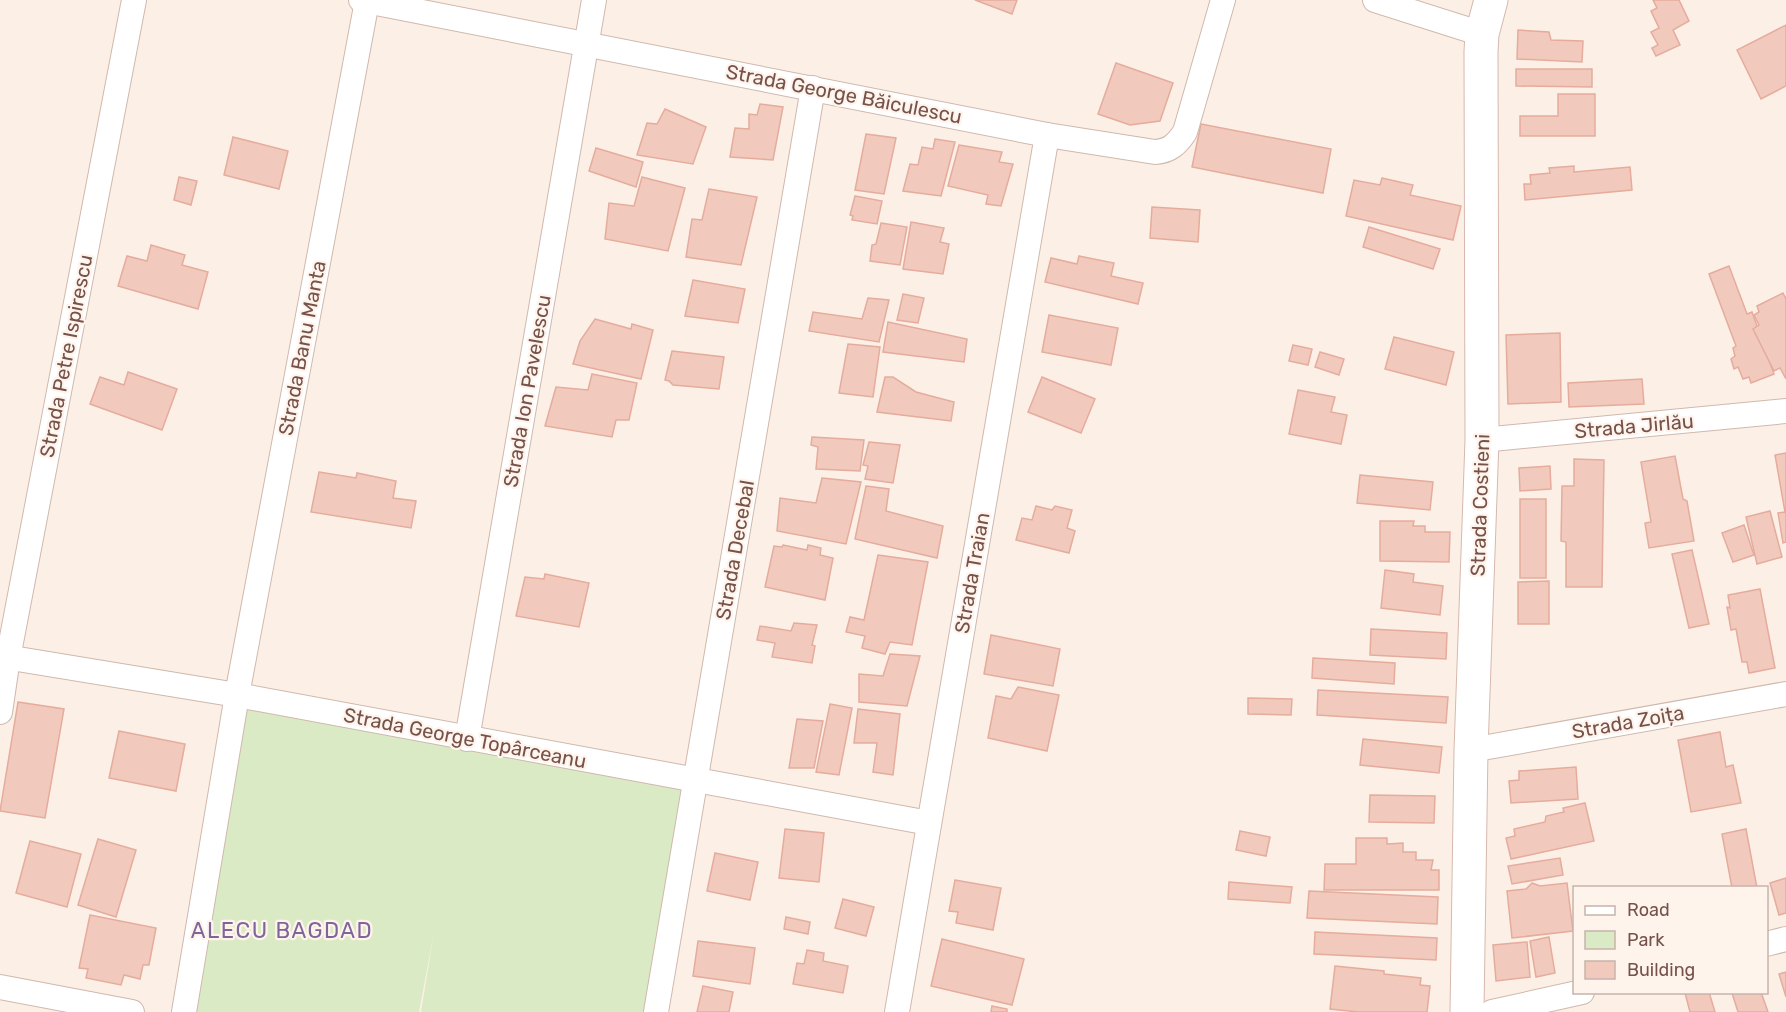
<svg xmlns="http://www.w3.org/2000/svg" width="1786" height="1012" font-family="Rubik,sans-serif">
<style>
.green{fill:#daeac4}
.building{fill:#f2c9bd;stroke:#e5ac9d;stroke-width:1.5}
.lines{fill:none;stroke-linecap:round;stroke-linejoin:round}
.street-casing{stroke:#d0b8ae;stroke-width:26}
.secondary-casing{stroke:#d6b8ae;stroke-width:35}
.street{stroke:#fff;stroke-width:24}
.secondary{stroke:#fff;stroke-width:33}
.labels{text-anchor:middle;stroke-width:4.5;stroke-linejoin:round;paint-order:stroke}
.street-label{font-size:20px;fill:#76524a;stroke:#fff4ec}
.quarter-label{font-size:22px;letter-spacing:1.5px;fill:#7f669a;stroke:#fff4ec}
</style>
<rect width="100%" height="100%" fill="#fcf0e6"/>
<polygon class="green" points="237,695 690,787 650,1012 421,1012 434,932 419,1012 184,1012"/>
<g class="building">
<polygon points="975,0 1017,0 1012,14"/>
<polygon points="1653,0 1679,0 1689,21 1673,30 1680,45 1656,56 1652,48 1658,45 1651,32 1659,28 1651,11 1657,8"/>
<polygon points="1786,25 1786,86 1761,99 1737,50"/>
<polygon points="1518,30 1549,32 1551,40 1583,41 1582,62 1517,59"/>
<polygon points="1116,63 1173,83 1160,121 1130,125 1098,114"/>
<polygon points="1516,69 1592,69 1592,87 1516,86"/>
<polygon points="1558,94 1595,94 1595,136 1520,136 1520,116 1558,116"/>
<polygon points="760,104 783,107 773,160 730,157 735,128 749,129 749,114 757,115"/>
<polygon points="665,109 706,127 693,164 637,155 647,123 657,124"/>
<polygon points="1201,124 1331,149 1323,193 1192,167"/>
<polygon points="866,134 896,138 884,194 855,190"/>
<polygon points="233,137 288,151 279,189 224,175"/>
<polygon points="935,139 955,142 941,196 903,191 910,164 918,165 922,147 933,149"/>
<polygon points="959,145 1002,152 999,162 1013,164 1001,206 986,204 988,195 948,186"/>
<polygon points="596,148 643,162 636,187 589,171"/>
<polygon points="1574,166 1574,172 1630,167 1632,190 1525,200 1524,184 1531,184 1530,175 1550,173 1549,168"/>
<polygon points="179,177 197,181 191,205 174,200"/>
<polygon points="642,177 685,188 668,251 605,239 609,203 634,206"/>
<polygon points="1382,178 1413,185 1410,195 1461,206 1453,240 1346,216 1354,180 1380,185"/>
<polygon points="709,189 757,197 741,265 686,257 692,219 702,220"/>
<polygon points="855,196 882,201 877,224 852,220 853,216 850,215"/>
<polygon points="1152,207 1200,210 1198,242 1150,238"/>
<polygon points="911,222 944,228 940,242 949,244 943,274 903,269"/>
<polygon points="881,223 907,227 900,265 870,261 872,245 876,244"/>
<polygon points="1369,227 1440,249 1433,269 1363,247"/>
<polygon points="151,245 185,255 182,265 208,272 198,309 118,286 127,256 147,261"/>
<polygon points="1079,256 1114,263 1111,276 1143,283 1138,304 1045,282 1051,258 1077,264"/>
<polygon points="1729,266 1747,314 1752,312 1774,374 1751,383 1749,377 1743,379 1738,367 1734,369 1731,359 1735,356 1733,348 1736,346 1709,274"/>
<polygon points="693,280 745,289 738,323 685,316"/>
<polygon points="1783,293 1786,299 1786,379 1780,368 1774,371 1753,329 1759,325 1754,315 1759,312 1757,306"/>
<polygon points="903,294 924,298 918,323 897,320"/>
<polygon points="868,298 889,300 879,342 809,331 813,312 862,319"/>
<polygon points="1049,315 1118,328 1111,365 1042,352"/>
<polygon points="595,319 631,329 632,324 653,330 641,379 573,364 580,341"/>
<polygon points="888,322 967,339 964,362 883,352"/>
<polygon points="1560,333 1561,402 1508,404 1506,335"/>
<polygon points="1394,337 1454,352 1446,385 1385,369"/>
<polygon points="848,344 880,347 873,397 839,393"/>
<polygon points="1293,345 1312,349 1308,365 1289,361"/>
<polygon points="672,351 724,357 719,389 673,385 669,381 665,380"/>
<polygon points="1320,352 1344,359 1339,375 1315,367"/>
<polygon points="128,372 177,389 162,430 90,404 100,377 124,385"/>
<polygon points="592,374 637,383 629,420 616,420 612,437 545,426 556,387 588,390"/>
<polygon points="885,377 893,377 916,392 954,402 951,421 877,412"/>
<polygon points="1042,377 1095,399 1081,433 1028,412"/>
<polygon points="1642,379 1644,404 1569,407 1568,383"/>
<polygon points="1298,390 1335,397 1331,412 1347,415 1341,444 1289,434"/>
<polygon points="812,437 864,440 860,471 816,469 818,447 811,445"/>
<polygon points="869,442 900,445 893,483 865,479 868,466 863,465"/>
<polygon points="1786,453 1786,542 1783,543 1778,513 1785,512 1775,455"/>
<polygon points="1675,456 1683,499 1687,501 1694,541 1649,548 1645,523 1651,522 1641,462"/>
<polygon points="1574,459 1604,460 1602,587 1566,587 1566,542 1561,541 1562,486 1574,486"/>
<polygon points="1550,466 1551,489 1520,491 1519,468"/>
<polygon points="319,472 356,478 357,473 396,481 393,498 416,501 411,528 311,512"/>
<polygon points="1360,475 1433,482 1430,510 1357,503"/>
<polygon points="822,478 861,482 846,544 777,531 780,498 816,503"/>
<polygon points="866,486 889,489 886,511 943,526 937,558 855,539"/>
<rect x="1520" y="499" width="26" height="79"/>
<polygon points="1036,506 1052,510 1055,506 1072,510 1067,528 1075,531 1069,553 1016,540 1022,518 1032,520"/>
<polygon points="1770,511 1782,557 1757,564 1746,517"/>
<polygon points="1380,521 1414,521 1413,526 1425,526 1425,532 1450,532 1449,562 1380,561"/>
<polygon points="1744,525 1754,555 1733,562 1722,533"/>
<polygon points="783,545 807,550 808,545 821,548 820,555 833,558 825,600 765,587 774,546 782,547"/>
<polygon points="1692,550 1709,624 1689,628 1672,554"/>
<polygon points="878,555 928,562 912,645 890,642 885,654 862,648 865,636 846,632 850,617 864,620"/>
<polygon points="1385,570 1414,574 1413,582 1443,586 1440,615 1381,608"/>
<polygon points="545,574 589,583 579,627 516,616 525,577 544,579"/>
<polygon points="1549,581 1549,624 1518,624 1518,582"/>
<polygon points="1760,589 1775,668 1749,673 1747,662 1742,662 1736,629 1731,630 1727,607 1730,608 1728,595"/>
<polygon points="794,623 817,625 812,645 815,646 812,663 772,657 775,643 757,640 760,626 791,631"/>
<polygon points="1371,629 1447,633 1446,659 1370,655"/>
<polygon points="991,635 1060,649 1053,686 984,674"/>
<polygon points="890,654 920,656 907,706 859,702 859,674 883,676"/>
<polygon points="1313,658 1395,663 1394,684 1312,678"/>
<polygon points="1018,687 1059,695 1047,751 988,738 996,696 1011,699"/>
<polygon points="1318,690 1448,697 1446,723 1317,715"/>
<polygon points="1248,698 1292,699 1291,715 1248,714"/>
<polygon points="18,702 64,709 45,818 0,811"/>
<polygon points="830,704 852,708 839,775 816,772"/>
<polygon points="858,709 900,714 893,775 873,772 877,743 854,743"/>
<polygon points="797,719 823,721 814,768 789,768"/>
<polygon points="119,731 185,744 176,791 109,778"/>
<polygon points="1720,732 1726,767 1733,765 1741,803 1691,812 1678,740"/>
<polygon points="1363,739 1442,747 1439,773 1360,765"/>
<polygon points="1576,767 1578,799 1511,803 1509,781 1519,780 1519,771"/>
<polygon points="1370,795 1435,796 1434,823 1369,822"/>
<polygon points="1585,803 1594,841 1511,859 1506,838 1515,836 1514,829 1545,822 1546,816 1564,812 1563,808"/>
<polygon points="785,829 824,833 819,882 779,878"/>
<polygon points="1746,829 1757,888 1732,888 1722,834"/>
<polygon points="1240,831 1270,837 1266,856 1236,850"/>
<polygon points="1356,838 1387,838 1387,844 1403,843 1403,852 1416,852 1416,860 1433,860 1431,870 1439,870 1439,890 1324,890 1325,864 1356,864"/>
<polygon points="98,839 136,850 116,917 78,905"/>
<polygon points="30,841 81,854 67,907 16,893"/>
<polygon points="715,853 758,862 750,900 707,891"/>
<polygon points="1560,858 1563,875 1512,884 1508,866"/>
<polygon points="1786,878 1786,913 1779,915 1770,883"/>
<polygon points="955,880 1001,888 993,930 956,923 958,912 949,911"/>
<polygon points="1229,882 1292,887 1290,903 1228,899"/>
<polygon points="1532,883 1540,886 1567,883 1573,931 1512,938 1507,891 1526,889"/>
<polygon points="1309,891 1438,897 1437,924 1307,918"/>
<polygon points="843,899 874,907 866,936 835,928"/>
<polygon points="90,915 156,928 149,965 143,965 140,979 124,975 121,985 86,978 88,969 79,968"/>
<polygon points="786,917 810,922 808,934 784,929"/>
<polygon points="1315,932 1437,938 1436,960 1314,954"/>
<polygon points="1549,937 1555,973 1536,977 1530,941"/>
<polygon points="942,939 1024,959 1012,1005 931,986"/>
<polygon points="698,941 755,948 750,984 693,976"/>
<polygon points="1527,942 1530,977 1496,981 1493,945"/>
<polygon points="807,950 824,953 823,961 848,966 843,993 793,984 797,963 804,964"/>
<polygon points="1335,966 1384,971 1384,974 1421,978 1420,985 1430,986 1427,1012 1358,1012 1330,1009"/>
<polygon points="1786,972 1786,997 1779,974"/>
<polygon points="703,986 733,992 729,1012 697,1012"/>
<polygon points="1709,992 1715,1012 1690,1012 1685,993"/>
<polygon points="1761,992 1768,1012 1738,1012 1732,993"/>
<polygon points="992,1006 1007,1009 1007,1012 991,1012"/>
</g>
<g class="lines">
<g class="street-casing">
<g id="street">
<path d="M361,0L1047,135L1155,152C1170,151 1177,144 1185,132L1223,0"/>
<polyline points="1375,0 1482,34"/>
<polyline points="1482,440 1786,411"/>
<polyline points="0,656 237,695 929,823"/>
<polyline points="0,712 8,658 134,0"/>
<polyline points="467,739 594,0"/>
<polyline points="1471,750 1786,694"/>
<polyline points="1766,944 1786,939"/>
<polyline points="0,987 132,1012"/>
<polyline points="184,1012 237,695 367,1"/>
<polyline points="656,1012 813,88"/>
<polyline points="897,1012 1047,135"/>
<polyline points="1492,1012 1582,992"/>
</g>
</g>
<g class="secondary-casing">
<polyline id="secondary" points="1467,1012 1471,750 1482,440 1481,52 1482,34 1491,0"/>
</g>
<use href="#street" class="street"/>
<use href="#secondary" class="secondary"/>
</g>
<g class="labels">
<g class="street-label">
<text transform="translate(844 94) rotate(11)" y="7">Strada George Băiculescu</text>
<text transform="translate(302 348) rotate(-79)" y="7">Strada Banu Manta</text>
<text transform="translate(66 356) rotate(-79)" y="7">Strada Petre Ispirescu</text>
<text transform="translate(527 391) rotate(-80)" y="7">Strada Ion Pavelescu</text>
<text transform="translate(1634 426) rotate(-5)" y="7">Strada Jirlău</text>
<text transform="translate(1480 505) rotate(-88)" y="7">Strada Costieni</text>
<text transform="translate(735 550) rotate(-80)" y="7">Strada Decebal</text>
<text transform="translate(972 573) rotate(-80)" y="7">Strada Traian</text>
<text transform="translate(1628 722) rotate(-10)" y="7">Strada Zoița</text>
<text transform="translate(465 738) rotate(11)" y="7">Strada George Topârceanu</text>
</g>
<g class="quarter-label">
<text x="282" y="938">ALECU BAGDAD</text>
</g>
</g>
<rect x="1573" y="886" width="195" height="108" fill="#fff4ec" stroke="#c8b3ab" stroke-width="1.5"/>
<rect x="1585" y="906" width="30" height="9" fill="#ffffff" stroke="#c8b3ab" stroke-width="1.5"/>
<text x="1627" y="916" font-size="18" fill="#76524a">Road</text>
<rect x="1585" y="931" width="30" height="18" fill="#daeac4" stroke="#c8b3ab" stroke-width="1.5"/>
<text x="1627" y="946" font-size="18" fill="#76524a">Park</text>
<rect x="1585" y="961" width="30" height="18" fill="#f2c9bd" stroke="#c8b3ab" stroke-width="1.5"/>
<text x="1627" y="976" font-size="18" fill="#76524a">Building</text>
</svg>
